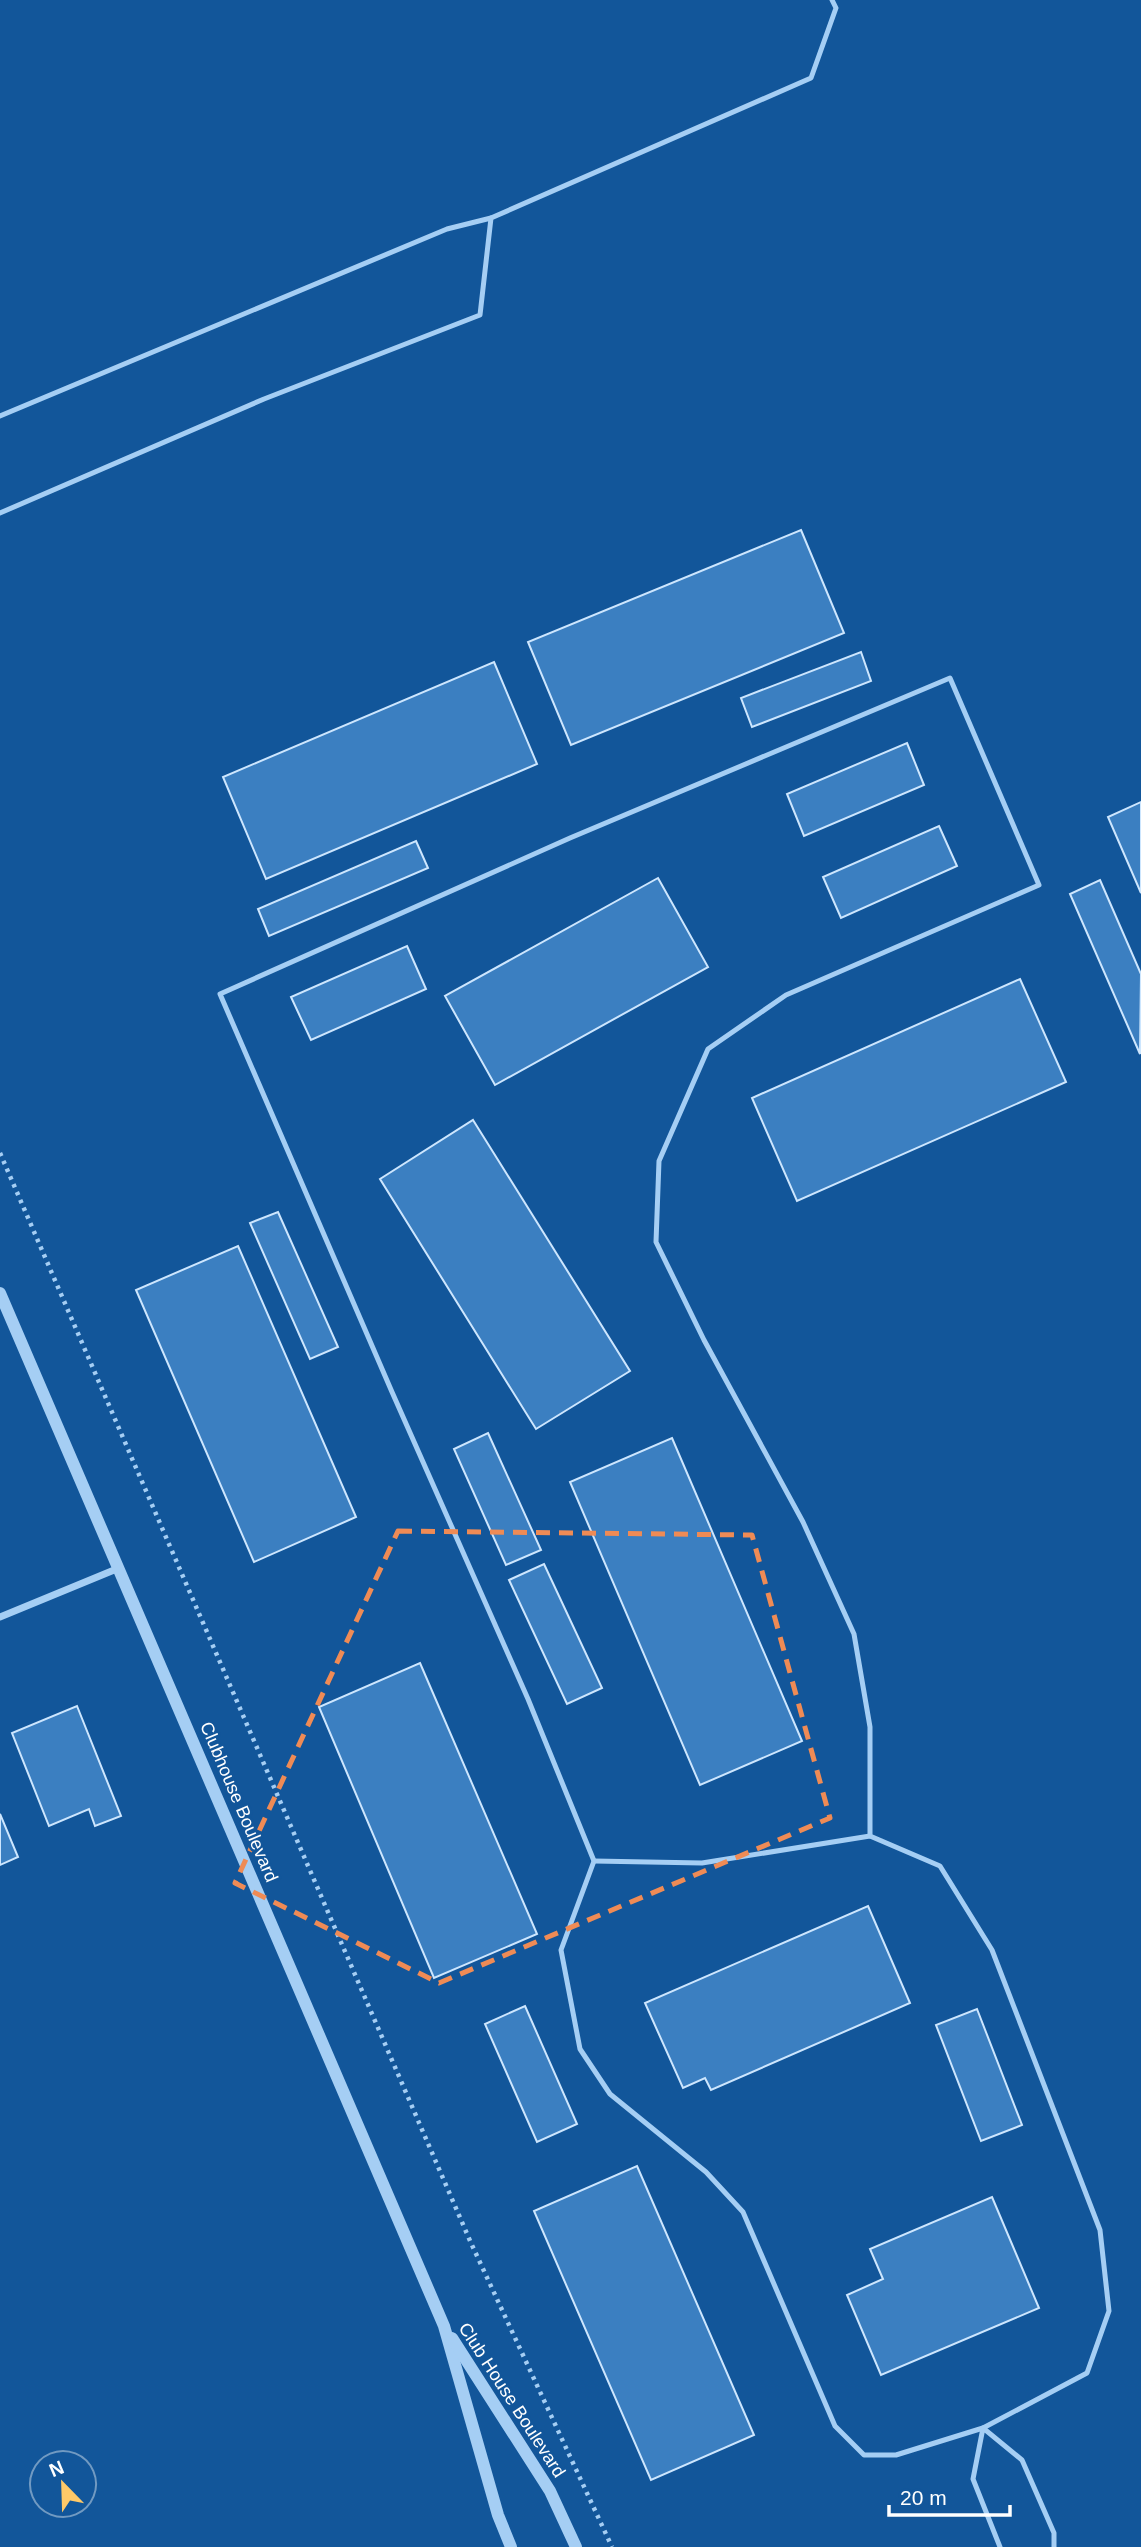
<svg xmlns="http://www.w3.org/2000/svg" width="1141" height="2547" font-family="Arial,sans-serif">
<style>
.building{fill:#3b7fc1;stroke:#cde6fe;stroke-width:2}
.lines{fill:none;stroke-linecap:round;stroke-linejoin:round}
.path{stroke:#a5cef4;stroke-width:4.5;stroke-dasharray:3.5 5;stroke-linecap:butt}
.service{stroke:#a5cef4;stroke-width:5}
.minor{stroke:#a5cef4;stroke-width:7}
.tertiary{stroke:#a5cef4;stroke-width:12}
.marked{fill:none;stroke:#ef8b55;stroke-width:5;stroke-dasharray:14 9;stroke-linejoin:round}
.labels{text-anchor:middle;stroke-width:5;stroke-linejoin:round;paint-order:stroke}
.street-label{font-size:18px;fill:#fff;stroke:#12569a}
</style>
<rect width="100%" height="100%" fill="#12569a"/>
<g class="building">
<polygon points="801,530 844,633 571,745 528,642"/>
<polygon points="861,652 871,681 752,727 741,698"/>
<polygon points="494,662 537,764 266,879 223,777"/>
<polygon points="907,743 924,785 804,836 787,794"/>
<polygon points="1141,802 1141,893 1108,817"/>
<polygon points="939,826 957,866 841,918 823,877"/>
<polygon points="416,841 428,868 269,936 258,909"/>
<polygon points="658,878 708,967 495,1085 445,996"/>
<polygon points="1100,880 1141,974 1140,1054 1070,894"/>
<polygon points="407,946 426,989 311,1040 291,997"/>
<polygon points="1020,979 1066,1082 797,1201 752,1098"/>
<polygon points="473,1120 630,1371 536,1429 380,1179"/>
<polygon points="278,1212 338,1347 310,1359 250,1223"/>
<polygon points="238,1246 356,1517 254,1562 136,1290"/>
<polygon points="488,1433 541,1550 506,1565 454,1449"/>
<polygon points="672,1438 802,1741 700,1785 570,1482"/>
<polygon points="544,1564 602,1688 567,1704 509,1580"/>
<polygon points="420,1663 537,1934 434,1978 319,1707"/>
<polygon points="77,1706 121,1816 95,1826 89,1809 49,1826 12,1733"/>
<polygon points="0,1814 18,1857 0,1865"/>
<polygon points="868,1906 910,2003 711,2090 705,2078 683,2088 645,2003"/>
<polygon points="525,2006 577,2124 537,2142 485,2024"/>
<polygon points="977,2009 1022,2125 981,2141 936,2025"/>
<polygon points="637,2166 754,2435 651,2480 534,2211"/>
<polygon points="992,2197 1039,2308 881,2375 847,2295 883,2279 870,2249"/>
</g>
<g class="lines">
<polyline class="path" points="0,1153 471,2243 612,2547"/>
<g class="service">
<polyline points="0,416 447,229 491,218"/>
<polyline points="0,513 264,399 480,315 491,218 811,78 836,8 832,0"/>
<polygon points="950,678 1039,885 786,995 708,1049 659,1161 656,1242 704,1340 803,1522 854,1634 870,1727 870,1836 940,1866 992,1950 1100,2230 1109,2311 1087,2373 983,2428 896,2455 864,2455 835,2426 743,2212 706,2172 610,2094 580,2049 561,1950 594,1861 528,1699 392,1392 220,994 570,838"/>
<polyline points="594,1861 702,1863 870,1836"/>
<polyline points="1000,2547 973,2479 983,2428 1022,2460 1054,2533 1054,2547"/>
</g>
<polyline class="minor" points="0,1617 119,1568"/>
<g class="tertiary">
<polyline points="0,1293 444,2326 498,2515 511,2547"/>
<polyline points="452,2338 550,2491 576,2547"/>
</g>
</g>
<path class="marked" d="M398,1531L752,1535L830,1818L439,1983L235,1883Z"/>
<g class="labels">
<g class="street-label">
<text transform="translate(239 1802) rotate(67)" y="6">Clubhouse Boulevard</text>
<text transform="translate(512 2400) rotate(57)" y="6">Club House Boulevard</text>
</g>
</g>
<g transform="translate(63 2484) rotate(337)"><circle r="33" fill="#12569a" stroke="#719ac2" stroke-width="2"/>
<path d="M0-5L12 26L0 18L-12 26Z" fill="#ffc968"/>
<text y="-10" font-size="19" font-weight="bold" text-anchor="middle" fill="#ffffff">N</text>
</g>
<path d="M889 2505v10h121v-10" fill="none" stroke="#ffffff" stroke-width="3.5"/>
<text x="900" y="2505" font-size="21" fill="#ffffff" stroke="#12569a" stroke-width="5" paint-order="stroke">20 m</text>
</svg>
